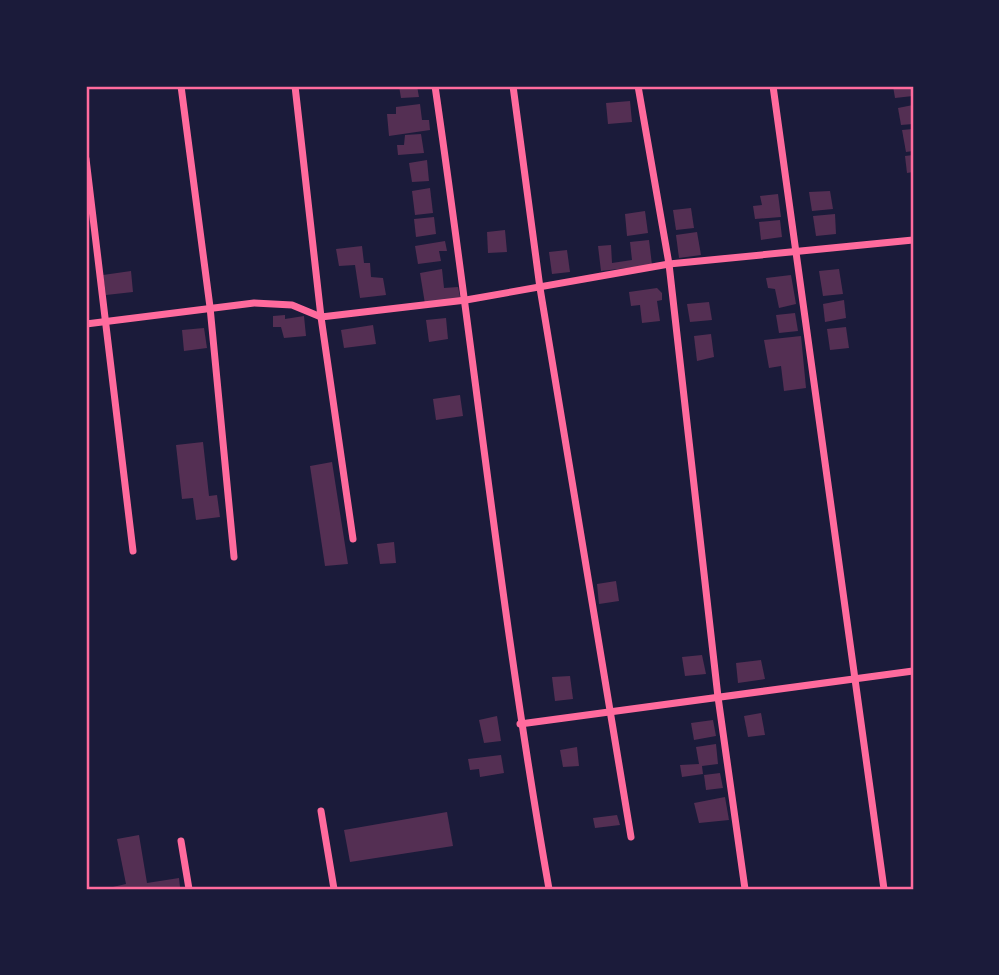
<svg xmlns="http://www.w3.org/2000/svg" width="999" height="975" font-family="'DM Sans',sans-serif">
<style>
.building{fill:#542f53}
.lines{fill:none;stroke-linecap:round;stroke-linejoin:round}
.minor{stroke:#ff6b9d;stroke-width:7}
.neatline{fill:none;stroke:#ff6b9d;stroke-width:2.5}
</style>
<rect width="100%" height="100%" fill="#1b1b3a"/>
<g class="building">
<polygon points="399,86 417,86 419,97 401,98"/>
<polygon points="893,86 913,86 913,96 895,98"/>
<polygon points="630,101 632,122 608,124 606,103"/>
<polygon points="420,104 422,120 429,120 430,130 389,136 387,114 396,114 396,107"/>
<polygon points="913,105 913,124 901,125 898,108"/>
<polygon points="913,129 913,151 906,152 902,130"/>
<polygon points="421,134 424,153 398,155 397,145 404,145 405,135"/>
<polygon points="913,155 913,172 907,173 905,156"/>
<polygon points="427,160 429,181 412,182 409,163"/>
<polygon points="430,188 433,213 415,215 412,191"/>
<polygon points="830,191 833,209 812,211 809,192"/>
<polygon points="778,194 781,217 755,219 753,206 762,205 760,196"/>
<polygon points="691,208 694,228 676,230 673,210"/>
<polygon points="645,211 648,233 627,236 625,214"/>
<polygon points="835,214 836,234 816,236 813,216"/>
<polygon points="434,217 436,234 416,237 414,219"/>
<polygon points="780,220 782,237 761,240 759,222"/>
<polygon points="505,230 507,252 488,253 487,232"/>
<polygon points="697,232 701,255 679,258 676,235"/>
<polygon points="649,240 652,265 601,271 598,246 611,245 612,263 632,260 630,242"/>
<polygon points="445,241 447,251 439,251 441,261 418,264 415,246"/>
<polygon points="362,246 364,263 370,263 371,277 383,278 386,295 360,298 355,265 339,266 336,249"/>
<polygon points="567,250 570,272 552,274 549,252"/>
<polygon points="442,269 444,288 458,287 461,301 425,304 420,273"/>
<polygon points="839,269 843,294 823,296 819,271"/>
<polygon points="131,271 133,292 106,295 103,275"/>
<polygon points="791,275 796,304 779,308 775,289 768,288 766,278"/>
<polygon points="657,288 662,293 662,300 657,301 660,321 642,323 640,305 631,306 629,292"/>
<polygon points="844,300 846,318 825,322 823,304"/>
<polygon points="709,302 712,320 690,322 687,304"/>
<polygon points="795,313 798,331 779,333 776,315"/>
<polygon points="285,315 285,319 304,316 306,336 284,338 281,327 273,327 273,316"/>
<polygon points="446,318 448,339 429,342 426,320"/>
<polygon points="373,325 376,344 344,348 341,330"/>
<polygon points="846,327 849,348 830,350 827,329"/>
<polygon points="204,328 207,348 184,351 182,330"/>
<polygon points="711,334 714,357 697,361 694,336"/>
<polygon points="801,336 806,388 784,391 781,366 769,368 764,340"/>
<polygon points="460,395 463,416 436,420 433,399"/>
<polygon points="203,442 209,496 217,495 220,517 196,520 193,498 182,499 176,445"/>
<polygon points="332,462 348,564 325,566 310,466"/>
<polygon points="394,542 396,563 380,564 377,544"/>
<polygon points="616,581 619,601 599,604 597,584"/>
<polygon points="702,655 706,674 685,676 682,657"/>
<polygon points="761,660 765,679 738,683 736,663"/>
<polygon points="570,676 573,699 555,701 552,677"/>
<polygon points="761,713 765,735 748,737 744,716"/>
<polygon points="497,716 501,741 484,743 479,720"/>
<polygon points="713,720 716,736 694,740 691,723"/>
<polygon points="716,744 718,764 702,766 703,774 682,777 680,765 699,764 696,747"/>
<polygon points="577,747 579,766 563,767 560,750"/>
<polygon points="501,755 504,773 480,777 479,769 470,770 468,759"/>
<polygon points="720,773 723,788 706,790 704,775"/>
<polygon points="725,797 729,820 699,823 694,803"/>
<polygon points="447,812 453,846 350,862 344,830"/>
<polygon points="617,815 620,825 595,828 593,818"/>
<polygon points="139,835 147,883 179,878 180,887 104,889 126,884 117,839"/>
</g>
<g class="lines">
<g class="minor">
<polyline points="181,86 210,307 234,557"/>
<polyline points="295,86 321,317 353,539"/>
<path d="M435,86C474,353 502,623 549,889"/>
<polyline points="513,86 540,288 631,837"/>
<polyline points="638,86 669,264 718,697 745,889"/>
<polyline points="773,86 884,889"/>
<polyline points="86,159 133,551"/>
<polyline points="86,324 254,303 292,305 321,317 466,300 669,264 913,240"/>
<polyline points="520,724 913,671"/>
<polyline points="321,811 334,889"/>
<polyline points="181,841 189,889"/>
</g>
</g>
<rect width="999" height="975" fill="none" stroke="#1b1b3a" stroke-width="175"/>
<rect x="88" y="88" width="824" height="800" class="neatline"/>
</svg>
